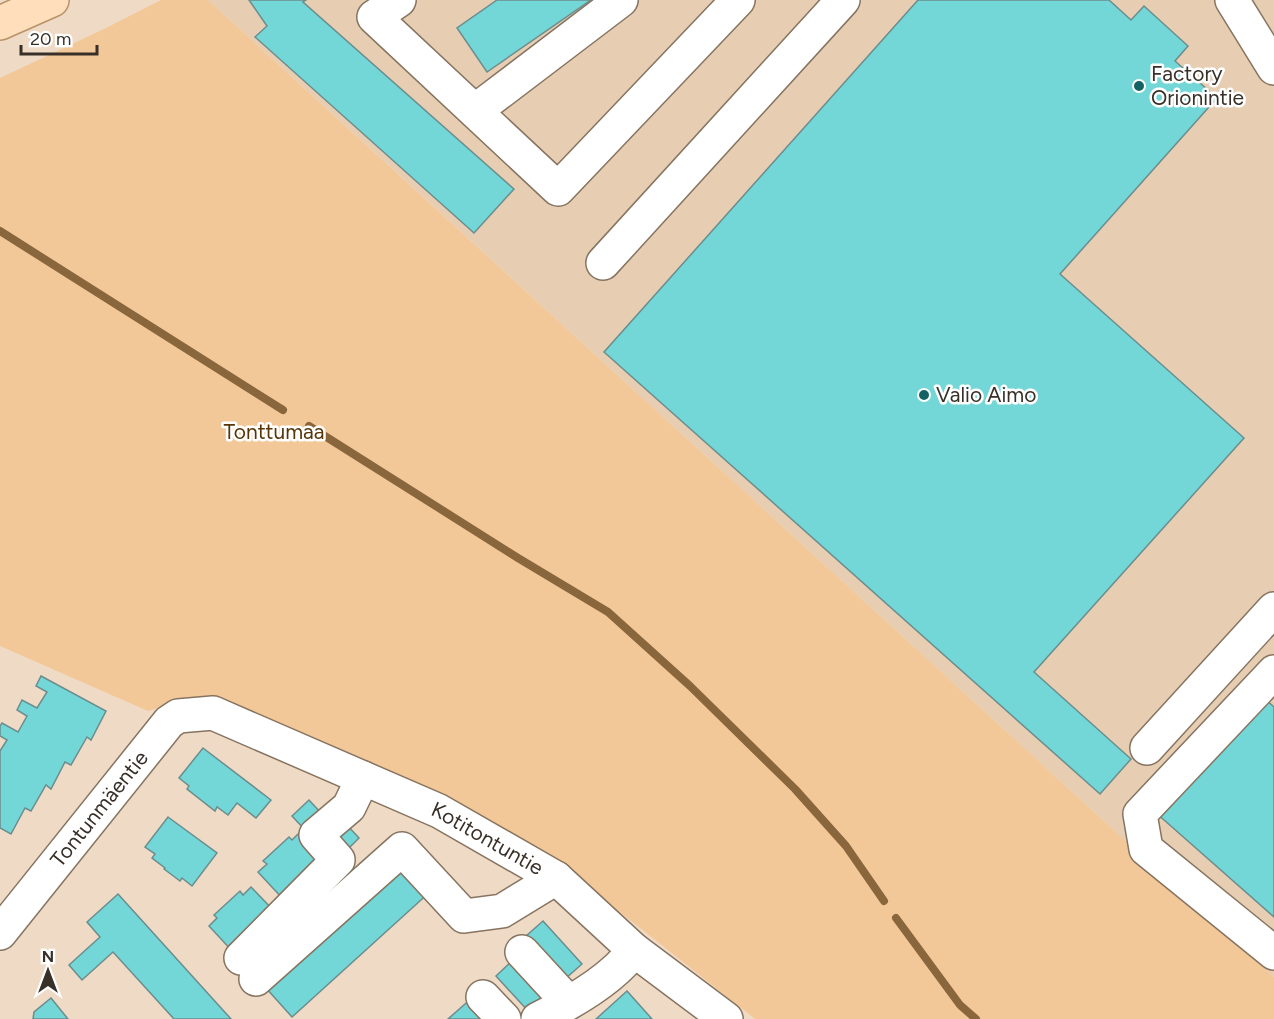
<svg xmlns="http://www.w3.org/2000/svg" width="1274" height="1019" font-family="Figtree,sans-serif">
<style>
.built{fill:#e7ceb3}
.green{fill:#f3c899}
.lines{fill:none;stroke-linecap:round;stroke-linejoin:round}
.stream{stroke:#8a663d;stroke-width:8}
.building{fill:#73d6d7;stroke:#6c8d8d;stroke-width:1.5}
.minor-casing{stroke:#867461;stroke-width:36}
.major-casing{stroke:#b8936a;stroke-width:36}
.minor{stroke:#fff;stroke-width:33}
.major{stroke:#fedebb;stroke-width:33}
.poi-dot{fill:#136365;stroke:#fff;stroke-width:2}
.labels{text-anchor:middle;stroke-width:5;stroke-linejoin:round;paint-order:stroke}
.poi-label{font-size:21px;fill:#383028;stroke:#fff;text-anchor:start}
.park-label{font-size:21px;fill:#563507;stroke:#fff}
.street-label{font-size:21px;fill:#383028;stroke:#fff}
</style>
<rect width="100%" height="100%" fill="#efdac5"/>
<polygon class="built" points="208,0 1274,0 1274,977 396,172"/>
<polygon class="green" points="161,0 208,0 1274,977 1274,1019 755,1019 559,864 502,827 231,703 210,697 188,699 148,711 0,646 0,78 106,28"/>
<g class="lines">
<g class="stream">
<polyline points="0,231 283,410"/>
<polyline points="309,426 518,558 608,612 690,686 795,789 846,846 884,901"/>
<polyline points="896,918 960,1005 976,1019"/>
</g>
</g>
<g class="building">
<polygon points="249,0 306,0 303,2 514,189 474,233 255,37 267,26"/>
<polygon points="497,0 591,0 487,72 457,28"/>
<polygon points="918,0 1109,0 1131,20 1144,6 1188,46 1175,61 1217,98 1060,274 1244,438 1034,672 1131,759 1100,794 604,352"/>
<polygon points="41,676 106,711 91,740 87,737 71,765 65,762 51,789 46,785 31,811 25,808 11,834 0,828 0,751 7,740 0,736 0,726 2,723 18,732 27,716 17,710 22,700 37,708 47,692 36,686"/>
<polygon points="1262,696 1274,707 1274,917 1155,812"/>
<polygon points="203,748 271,800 256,818 237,803 228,815 217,807 215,811 187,789 189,786 179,778"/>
<polygon points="309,800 322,814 305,830 292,816"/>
<polygon points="168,817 217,853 192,886 182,878 180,881 164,869 165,868 152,858 155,854 145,847"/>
<polygon points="346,824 359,838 343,854 329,839"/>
<polygon points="300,832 325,859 283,899 258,872 267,864 263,861 289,837 292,840"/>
<polygon points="406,862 432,890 292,1017 266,988"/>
<polygon points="251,887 276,913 234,953 209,926 217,918 214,915 240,891 243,895"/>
<polygon points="118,894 231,1019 174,1019 113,952 82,980 69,965 100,937 87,922"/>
<polygon points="543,921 582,964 565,979 526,936"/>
<polygon points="513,960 545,997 529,1012 496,976"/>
<polygon points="627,991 652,1019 596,1019"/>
<polygon points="473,997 493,1019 448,1019"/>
<polygon points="51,998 68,1019 33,1019 34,1012"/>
</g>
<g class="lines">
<g class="minor-casing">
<g id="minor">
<polyline points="399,0 374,17 558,189 738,0"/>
<polyline points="1232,0 1274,68"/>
<polyline points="475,111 621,0"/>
<polyline points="603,263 843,0"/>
<polyline points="1274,672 1140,814 1146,849 1274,953"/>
<polyline points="1147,748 1274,609"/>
<path id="s1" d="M0,933L169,722L178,716L213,713L439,811L556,878L634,950L726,1019"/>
<polyline points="522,952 568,1002"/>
<polyline points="241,958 338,860 316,835 349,807 363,778"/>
<polyline points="256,979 402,849 464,916 502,911 556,878"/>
<polyline points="483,997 504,1019"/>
<path d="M538,1019C569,1004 613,979 634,950"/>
</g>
</g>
<g class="major-casing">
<polyline id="major" points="0,23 52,0"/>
</g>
<use href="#minor" class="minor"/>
<use href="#major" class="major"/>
</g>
<g class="poi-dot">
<circle cx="1139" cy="86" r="6"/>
<circle cx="924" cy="395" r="6"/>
</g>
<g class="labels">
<g class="poi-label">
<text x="1151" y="81">Factory<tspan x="1151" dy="24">Orionintie</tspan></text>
<text x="936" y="402">Valio Aimo</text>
</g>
<g class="park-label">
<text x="274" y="439">Tonttumaa</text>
</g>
<g class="street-label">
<text dy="7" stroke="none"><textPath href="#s1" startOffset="159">Tontunmäentie</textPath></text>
<text dy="7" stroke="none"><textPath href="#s1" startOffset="618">Kotitontuntie</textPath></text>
</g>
</g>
<g transform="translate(48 971)" stroke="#ffffff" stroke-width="4.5" paint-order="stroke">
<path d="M0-4.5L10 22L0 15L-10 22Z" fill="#383028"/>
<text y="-9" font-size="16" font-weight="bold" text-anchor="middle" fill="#383028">N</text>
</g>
<path d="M21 45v9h76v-9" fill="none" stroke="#383028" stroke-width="3"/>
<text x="30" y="45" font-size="18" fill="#383028" stroke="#ffffff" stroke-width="4.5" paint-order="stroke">20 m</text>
</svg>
